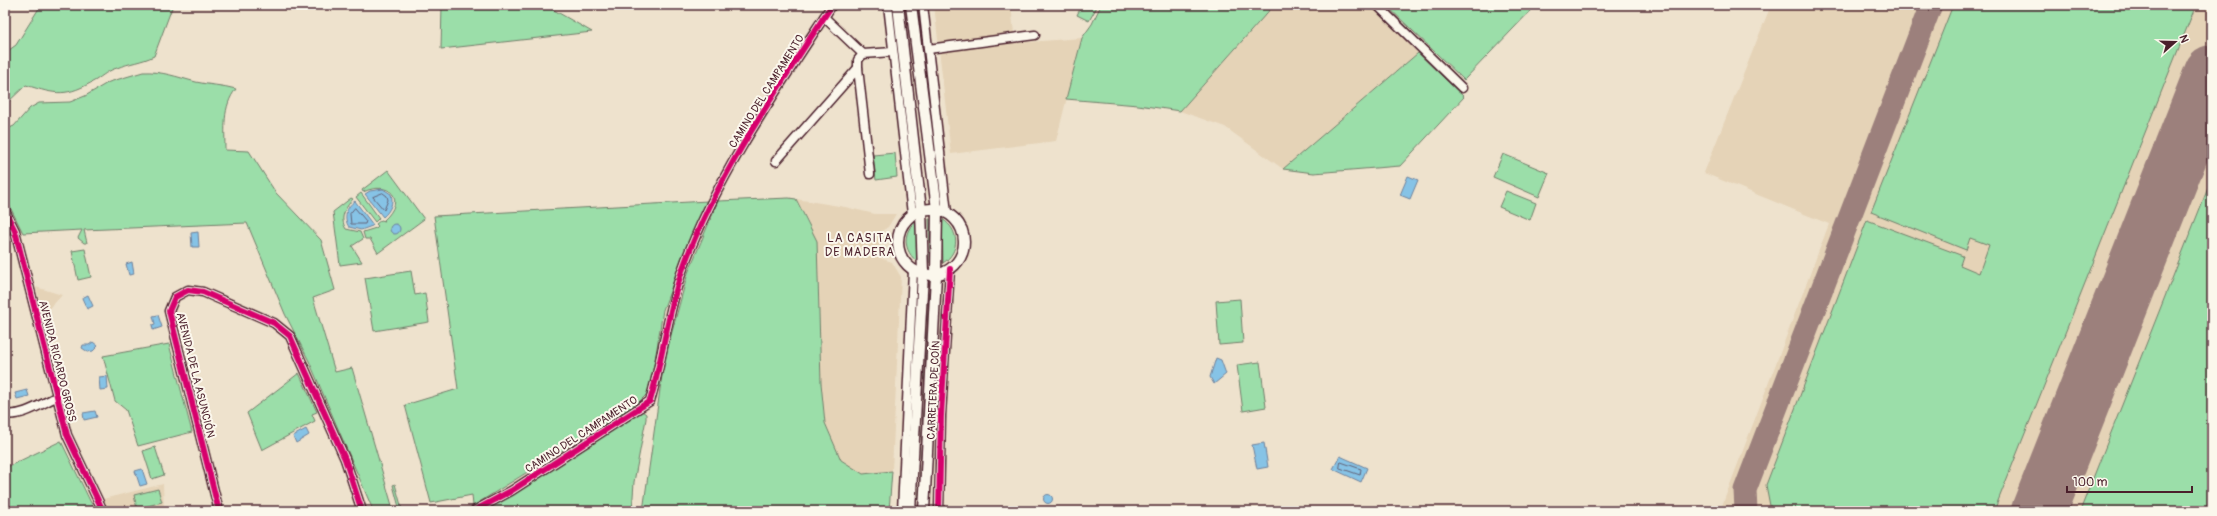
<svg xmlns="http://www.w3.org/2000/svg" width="2217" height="516" font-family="Pangolin,sans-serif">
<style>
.built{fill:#e5d3b7}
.green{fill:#9bdea9;stroke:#727e6a}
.water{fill:#86c3e6;stroke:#6e819b}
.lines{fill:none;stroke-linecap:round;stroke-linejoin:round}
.shore{stroke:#626176;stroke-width:1}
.taxiway{stroke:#9c807c;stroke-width:23}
.runway{stroke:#9c807c;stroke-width:56}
.minor-casing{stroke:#4a1f2b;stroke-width:11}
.major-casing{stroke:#4a1f2b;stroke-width:13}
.minor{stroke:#fbf7ec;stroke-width:8}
.major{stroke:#fbf7ec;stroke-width:10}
.cycleway-casing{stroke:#fbf7ec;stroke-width:8}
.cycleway{stroke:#d6006c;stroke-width:6}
.labels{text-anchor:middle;stroke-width:4;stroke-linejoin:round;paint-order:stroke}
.street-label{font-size:11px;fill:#4a1f2b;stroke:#fbf7ec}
.neighbourhood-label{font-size:12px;letter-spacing:1px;fill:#4a1f2b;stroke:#fbf7ec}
</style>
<rect width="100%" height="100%" fill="#eee2cd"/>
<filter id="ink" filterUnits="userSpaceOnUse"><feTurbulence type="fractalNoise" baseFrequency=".025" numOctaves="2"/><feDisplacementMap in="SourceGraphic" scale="8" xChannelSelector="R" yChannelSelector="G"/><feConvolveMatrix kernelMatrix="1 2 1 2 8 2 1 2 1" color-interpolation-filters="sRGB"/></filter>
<g filter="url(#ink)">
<g class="built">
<polygon points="934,5 1011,5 1015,43 1082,38 1056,141 951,154"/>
<polygon points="1274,5 1370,5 1418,53 1283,169 1225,127 1180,111"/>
<polygon points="1771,5 2212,5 2212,511 1720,511 1829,224 1704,173"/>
<polygon points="796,199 845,207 875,214 896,214 888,227 879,233 880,258 892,262 901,277 892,471 863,474 841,460 825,423 821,383 818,270 808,221"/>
<polygon points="36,287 62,295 43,316 37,291"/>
<polygon points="163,484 164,511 109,511 103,499"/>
</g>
<g class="green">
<path d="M41,5H173L154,56C142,62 129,63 117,68C109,70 102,76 96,80C66,97 57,95 26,85L5,105V53L16,45Z"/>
<polygon points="442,5 545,5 592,32 441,49"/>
<polygon points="1082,5 1098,5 1089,21 1077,15"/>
<polygon points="1101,5 1274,5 1180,111 1138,105 1066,99 1082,38 1092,24"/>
<polygon points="1386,5 1536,5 1464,80"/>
<polygon points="1953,5 2196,5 1994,511 1771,511 1766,485 1867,220 1963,256 1960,265 1979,273 1989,245 1970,238 1966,250 1871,212"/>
<polygon points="1418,53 1464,97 1400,166 1314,173 1283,169"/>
<path d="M143,72C162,71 177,77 196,82C209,85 222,85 236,89C222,106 225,130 225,150L249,151L276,193L321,240L335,290L313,298L335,372L352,368L393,509L373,510L309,361L285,314L247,223L84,230L87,243H84L78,238L82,230L23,233L5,197V130L14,126L30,108L39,103L70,102L85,96L109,82Z"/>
<polygon points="895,153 897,177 876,180 873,155"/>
<polygon points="1503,154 1549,173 1539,197 1493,177"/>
<path d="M388,170L424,219L378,253L370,239H365L363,232L376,228L378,226L376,224L381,220L385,221L384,220C407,199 390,180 363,192L362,190Z"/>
<polygon points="2212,178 2212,511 2080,511"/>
<polygon points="1506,191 1536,203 1530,220 1499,207"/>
<polygon points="361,193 379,218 375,222 356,197"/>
<path d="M351,198L353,199C345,208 339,218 346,229L360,232L363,239L352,246L362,262L340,265L333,212Z"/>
<polygon points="789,198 796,199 817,241 821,383 825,423 841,460 863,474 892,471 889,511 643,511 664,361 688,273 718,201"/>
<polygon points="708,201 678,270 663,310 651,385 646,395 638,403 473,506 472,495 431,503 405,405 458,389 434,216"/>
<path d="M918,219L919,263C902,251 902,231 918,219Z"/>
<polygon points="929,219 930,219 931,263 930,263"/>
<path d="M942,219C960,230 960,252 943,263Z"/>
<polygon points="85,249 91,277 78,280 72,251"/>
<polygon points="411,271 415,295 425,293 429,322 374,331 365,278"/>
<polygon points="931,291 919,511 918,511 929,292"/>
<polygon points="1240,299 1243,343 1219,345 1216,301"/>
<polygon points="169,344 192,432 138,446 126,410 115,401 103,356"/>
<polygon points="1260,362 1266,407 1243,411 1237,365"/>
<polygon points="299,373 317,412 312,414 315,421 262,450 247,413"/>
<polygon points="642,411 646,414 646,419 634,482 632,511 484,511"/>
<polygon points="61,441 95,511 5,511 5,468"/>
<polygon points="155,447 164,475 152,479 143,451"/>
<polygon points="395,484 402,509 407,511 400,511 393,485"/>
<polygon points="158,489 162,502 137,509 134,495"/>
</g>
<g class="water">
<polygon points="1408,176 1418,180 1410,199 1400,195"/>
<path d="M383,189L391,194C394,203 390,211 383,217L365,194L370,191Z"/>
<path d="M355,201L373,225L372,226L361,230L349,227C343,218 346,207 355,201Z"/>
<circle cx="395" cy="229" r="5"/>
<polygon points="198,232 199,247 192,247 191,233"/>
<polygon points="132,262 134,274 129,275 126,264"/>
<polygon points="88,295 93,306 87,309 82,298"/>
<polygon points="158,315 162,327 153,330 152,325 155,324 153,316"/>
<polygon points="93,342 98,346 93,351 88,352 82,348 83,345 89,345"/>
<polygon points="1216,358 1221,360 1226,374 1214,384 1210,377"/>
<polygon points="107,376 108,389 100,390 99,377"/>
<polygon points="27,390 29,396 17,399 15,393"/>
<polygon points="95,411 97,417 84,420 83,413"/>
<polygon points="306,429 309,435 296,443 293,436"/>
<polygon points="1264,443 1268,467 1257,469 1252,445"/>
<polygon points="1340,456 1367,468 1361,482 1333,469"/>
<polygon points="142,469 147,484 140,486 135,471"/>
<circle cx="1048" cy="499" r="4.5"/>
</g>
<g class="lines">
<g class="shore">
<polygon points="383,193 387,196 388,200 384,210 373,197"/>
<polygon points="355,208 366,221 365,224 351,224 350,214"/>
<polygon points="1341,462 1361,469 1360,475 1340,468"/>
</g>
<polyline class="taxiway" points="1746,511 1745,490 1931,5"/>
<polyline class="runway" points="2039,511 2212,73"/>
<g class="minor-casing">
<g id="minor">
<polyline points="888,5 912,214"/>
<polyline points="923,5 947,213"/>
<polyline points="1377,5 1462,88"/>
<polyline points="824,17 863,54 893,52"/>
<polyline points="928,49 1035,35"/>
<polyline points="863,54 858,60 858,68 870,174"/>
<polyline points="776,161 858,68"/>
<polyline points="5,211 15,231 67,435 103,511"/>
<path d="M5,414C22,417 41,404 56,397"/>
<polyline points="219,511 169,311 175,297 188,290 203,292 274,323 290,336 345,459 362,511"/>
<path d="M474,511L511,491L650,401C663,358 667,314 682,271C714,180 779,86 832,5"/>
<polyline points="902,511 913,270"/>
<polyline points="939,511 941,415 950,269"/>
</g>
</g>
<g class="major-casing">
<g id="major">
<polyline points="898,5 921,210 923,274 910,511"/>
<polyline points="911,5 937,209 936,275 924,511"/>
<circle cx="931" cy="242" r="33"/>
</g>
</g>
<use href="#minor" class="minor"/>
<use href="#major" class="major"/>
<g class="cycleway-casing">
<g id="cycleway">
<polyline points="5,211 15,231 67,435 103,511"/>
<polyline points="219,511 169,311 175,297 188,290 203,292 274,323 290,336 345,459 362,511"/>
<path d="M474,511L511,491L650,401C663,358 667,314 682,271C714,180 779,86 832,5"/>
<polyline points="939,511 941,415 950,269"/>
</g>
</g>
<use href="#cycleway" class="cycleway"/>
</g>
</g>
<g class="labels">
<g class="street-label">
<text transform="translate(766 91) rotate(-58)" y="4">CAMINO DEL CAMPAMENTO</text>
<text transform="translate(58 361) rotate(76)" y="4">AVENIDA RICARDO GROSS</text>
<text transform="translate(196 375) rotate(76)" y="4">AVENIDA DE LA ASUNCIÓN</text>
<text transform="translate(933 390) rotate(-87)" y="4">CARRETERA DE COÍN</text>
<text transform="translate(581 434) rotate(-33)" y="4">CAMINO DEL CAMPAMENTO</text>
</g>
<g class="neighbourhood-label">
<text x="860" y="242">LA CASITA<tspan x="860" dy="14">DE MADERA</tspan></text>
</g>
</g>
<rect width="2217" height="516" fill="none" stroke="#fbf7ec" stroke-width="20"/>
<rect x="10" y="10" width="2197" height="496" fill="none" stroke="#4a1f2b" stroke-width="1.5" filter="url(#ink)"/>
<g transform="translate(2175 42) rotate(70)" stroke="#fbf7ec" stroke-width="3" paint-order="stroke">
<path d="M0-3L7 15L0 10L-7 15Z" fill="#4a1f2b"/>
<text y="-6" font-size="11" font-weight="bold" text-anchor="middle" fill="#4a1f2b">N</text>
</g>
<path d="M2067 486v6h125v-6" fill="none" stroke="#4a1f2b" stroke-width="2"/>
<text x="2073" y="486" font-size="12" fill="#4a1f2b" stroke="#fbf7ec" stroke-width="3" paint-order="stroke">100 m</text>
</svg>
